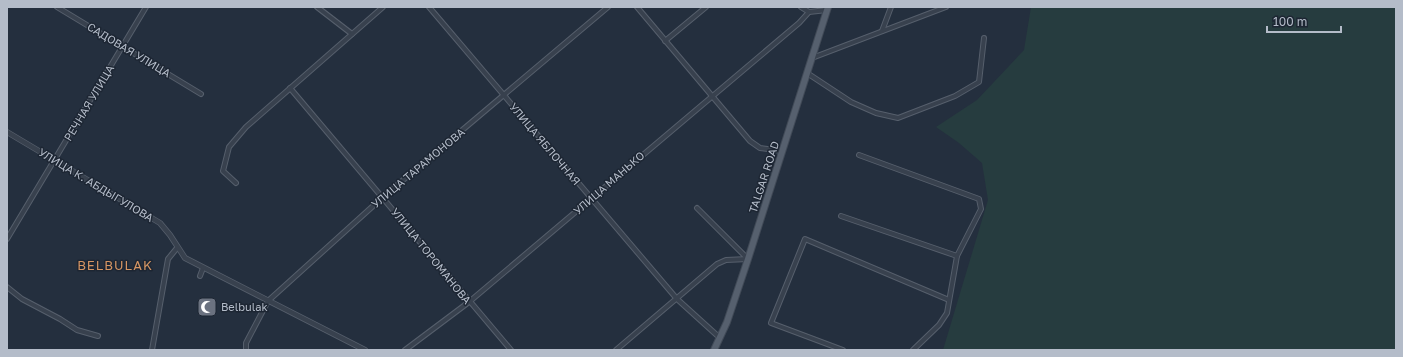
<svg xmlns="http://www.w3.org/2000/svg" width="1403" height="357" font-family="'Golos Text',sans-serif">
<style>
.green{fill:#263c3f}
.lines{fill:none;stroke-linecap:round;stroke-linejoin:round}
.minor-casing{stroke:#565f6c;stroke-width:6}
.tertiary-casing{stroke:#565f6c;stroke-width:6}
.primary-casing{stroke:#414a57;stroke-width:8}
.minor{stroke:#38414e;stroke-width:4}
.tertiary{stroke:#38414e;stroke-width:4.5}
.primary{stroke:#56606e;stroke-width:6}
.labels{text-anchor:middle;stroke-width:3;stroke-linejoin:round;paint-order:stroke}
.street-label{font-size:11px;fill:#b4bcc9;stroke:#1d2633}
.poi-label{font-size:11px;fill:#b4bcc9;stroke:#1d2633;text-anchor:start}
.quarter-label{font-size:13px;letter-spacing:1px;fill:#d59563;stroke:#1d2633}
</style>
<rect width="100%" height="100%" fill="#242f3e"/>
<polygon class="green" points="1031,7 1396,7 1396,350 943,350 988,200 982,163 959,143 936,127 977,100 1024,50"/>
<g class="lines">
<g class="minor-casing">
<g id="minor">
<polyline points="57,7 201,94"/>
<polyline points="317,7 352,34"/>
<polyline points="429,7 677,299 720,338"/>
<polyline points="637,7 750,141 760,148 782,151"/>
<polyline points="801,7 809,12 827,10"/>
<polyline points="882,31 891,7"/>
<polyline points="665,41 706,7"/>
<polyline points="812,58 946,7"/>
<polyline points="807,73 851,102 876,113 898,118 955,96 979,82 984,38"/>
<polyline points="290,88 511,350"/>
<polyline points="859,155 979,199 981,209 957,256"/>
<polyline points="236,183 223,171 229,147 246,127 383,7"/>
<polyline points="697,208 748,259"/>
<polyline points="841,216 957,256 947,313 939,325 913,350"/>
<polyline points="7,239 146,7"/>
<polyline points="200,276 203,268"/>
<polyline points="7,287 22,299 60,319 77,330 98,336"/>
<polyline points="152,350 168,259 177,248"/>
<polyline points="246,350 246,343 268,301 383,197 608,7"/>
<polyline points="405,350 469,302 799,23 809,12"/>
<polyline points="616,350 717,264 726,260 748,259"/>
<polyline points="843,350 771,323 805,239 949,300"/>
</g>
</g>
<g class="tertiary-casing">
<polyline id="tertiary" points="7,132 160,223 170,235 185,258 365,350"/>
</g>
<g class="primary-casing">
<polyline id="primary" points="714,350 727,322 748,259 828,7"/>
</g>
<use href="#minor" class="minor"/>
<use href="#tertiary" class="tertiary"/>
<use href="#primary" class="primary"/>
</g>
<defs>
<g id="mosque-square" transform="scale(1)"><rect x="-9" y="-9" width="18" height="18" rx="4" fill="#6b7280" stroke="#1d2633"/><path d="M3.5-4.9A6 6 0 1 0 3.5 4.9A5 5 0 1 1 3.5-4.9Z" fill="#fff"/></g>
</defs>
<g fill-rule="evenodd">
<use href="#mosque-square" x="207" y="307"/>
</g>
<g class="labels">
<g class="street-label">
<text transform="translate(129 50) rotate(31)" y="4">САДОВАЯ УЛИЦА</text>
<text transform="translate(89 103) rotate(-59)" y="4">РЕЧНАЯ УЛИЦА</text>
<text transform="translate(545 144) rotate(50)" y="4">УЛИЦА ЯБЛОЧНАЯ</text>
<text transform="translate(418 168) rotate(-40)" y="4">УЛИЦА ТАРАМОНОВА</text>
<text transform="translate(764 177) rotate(-72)" y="4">TALGAR ROAD</text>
<text transform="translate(609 183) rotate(-41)" y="4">УЛИЦА МАНЬКО</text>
<text transform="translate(96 185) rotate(31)" y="4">УЛИЦА К. АБДЫГУЛОВА</text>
<text transform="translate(431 256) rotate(51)" y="4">УЛИЦА ТОРОМАНОВА</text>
</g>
<g class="poi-label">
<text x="221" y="311">Belbulak</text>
</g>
<g class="quarter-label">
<text x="115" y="270">BELBULAK</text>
</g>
</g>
<rect width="1403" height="357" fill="none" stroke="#b4bcc9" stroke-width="16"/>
<path d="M1267 26v6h74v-6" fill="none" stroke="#b4bcc9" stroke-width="2"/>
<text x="1273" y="26" font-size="12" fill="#b4bcc9" stroke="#1d2633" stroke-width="3" paint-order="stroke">100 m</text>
</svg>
